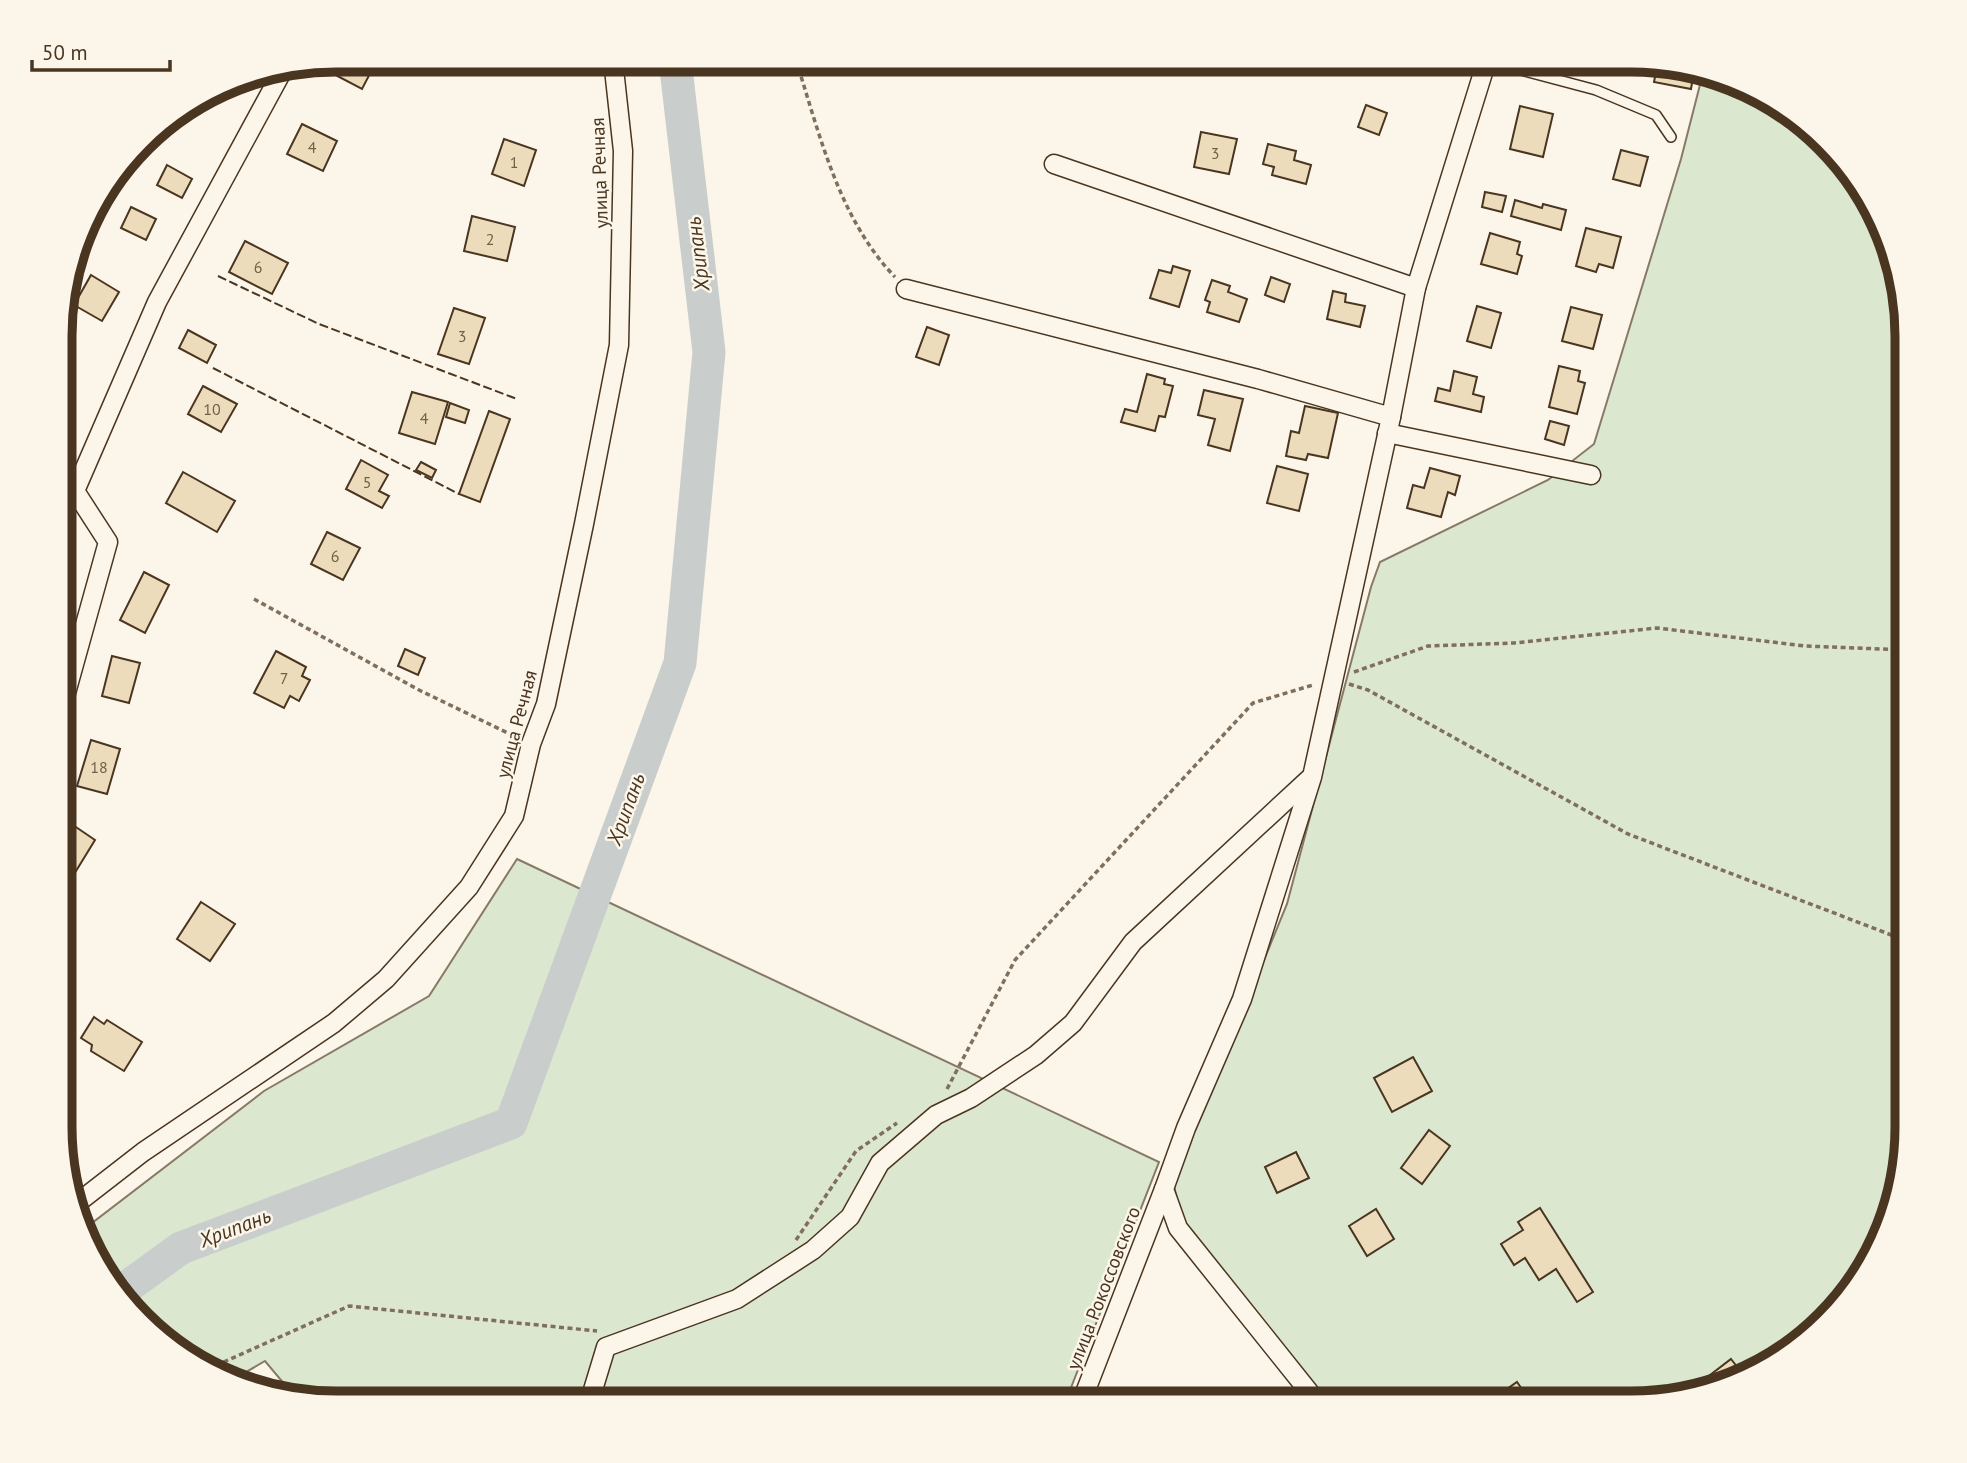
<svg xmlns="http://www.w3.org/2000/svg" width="1967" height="1463" font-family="'PT Sans',sans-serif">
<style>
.green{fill:#dce7d0;stroke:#887966;stroke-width:2}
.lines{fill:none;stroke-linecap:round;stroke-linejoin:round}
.river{stroke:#c9cecd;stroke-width:33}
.building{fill:#ecdcbc;stroke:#4a3520;stroke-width:2}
.lane-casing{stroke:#4a3520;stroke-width:12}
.street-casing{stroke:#4a3520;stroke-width:21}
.path{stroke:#7f6f5c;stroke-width:3.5;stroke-dasharray:5 3.5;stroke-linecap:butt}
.lane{stroke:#fbf6e9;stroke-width:9}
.street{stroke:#fbf6e9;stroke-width:18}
.fence{stroke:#4a3520;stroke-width:2;stroke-dasharray:9 3.5;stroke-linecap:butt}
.labels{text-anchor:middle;stroke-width:5;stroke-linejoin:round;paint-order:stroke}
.number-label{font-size:16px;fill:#725f47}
.street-label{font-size:19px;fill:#4a3520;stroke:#fbf6e9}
.water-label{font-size:21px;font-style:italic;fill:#4a3520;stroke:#fbf6e9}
.rim{fill:none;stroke:#4a3520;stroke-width:9}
</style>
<rect width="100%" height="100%" fill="#fbf6e9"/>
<g class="green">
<polygon points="1703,73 1737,80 1813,128 1879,214 1907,335 1907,1146 1886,1233 1839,1309 1753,1375 1631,1403 1329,1403 1183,1223 1173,1182 1287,904 1371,587 1380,562 1548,480 1594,444 1681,159"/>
<polygon points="517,859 1159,1162 1065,1403 595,1403 582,1390 561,1403 318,1403 296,1398 265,1361 229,1382 154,1335 88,1250 83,1230 264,1091 429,996"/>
</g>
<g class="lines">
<polyline class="river" points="120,1292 181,1248 511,1123 680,663 709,352 675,60"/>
</g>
<g class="building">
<polygon points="332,60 371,60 376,62 362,89 326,70"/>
<polygon points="1658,62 1694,71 1691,89 1654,82"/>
<polygon points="1366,105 1387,113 1379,135 1358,127"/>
<polygon points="1520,106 1553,114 1543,157 1510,149"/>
<polygon points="302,124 337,141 323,171 287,154"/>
<polygon points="1201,132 1237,139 1229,174 1194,167"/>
<polygon points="504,139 536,150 524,186 492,174"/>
<polygon points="1268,144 1296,151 1294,160 1311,165 1306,184 1272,175 1274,167 1263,164"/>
<polygon points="1621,150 1648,157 1640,186 1613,179"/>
<polygon points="167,165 192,179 182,198 157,185"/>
<polygon points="1485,192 1506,196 1502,212 1482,207"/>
<polygon points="1515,200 1542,208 1543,204 1566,210 1561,230 1511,216"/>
<polygon points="131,207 156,219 146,240 121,228"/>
<polygon points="472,216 515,227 507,261 464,251"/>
<polygon points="1586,228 1621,237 1613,268 1599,264 1596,272 1576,266"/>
<polygon points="1490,233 1520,242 1517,254 1522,256 1517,274 1481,264"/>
<polygon points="245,241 288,263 272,294 229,272"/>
<polygon points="1173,266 1190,271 1179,307 1150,298 1159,270 1171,273"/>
<polygon points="91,275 119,292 102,321 74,305"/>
<polygon points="1271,277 1290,284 1284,302 1265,295"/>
<polygon points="1212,280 1230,286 1228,292 1247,299 1239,322 1207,312 1210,302 1205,300"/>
<polygon points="1333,291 1346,294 1345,302 1365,306 1360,327 1327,319"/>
<polygon points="1477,306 1501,313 1491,348 1467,341"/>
<polygon points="1571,307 1602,315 1593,349 1562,341"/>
<polygon points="454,308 485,318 469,364 438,354"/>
<polygon points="927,327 949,335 939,365 916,357"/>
<polygon points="188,330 216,345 207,363 179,348"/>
<polygon points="1559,366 1580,371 1578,381 1585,383 1577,414 1549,407"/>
<polygon points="1454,371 1477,377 1473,394 1484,397 1481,412 1435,401 1438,388 1450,391"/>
<polygon points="1147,374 1165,379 1164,384 1173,386 1165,417 1159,416 1155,431 1121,422 1125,409 1137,412"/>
<polygon points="203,386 237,404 221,432 188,414"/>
<polygon points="1204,390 1243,399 1230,451 1208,445 1215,419 1198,415"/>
<polygon points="412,392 448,402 435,444 399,433"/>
<polygon points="450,403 469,410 465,423 446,417"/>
<polygon points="1305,406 1338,413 1328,458 1308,454 1306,460 1286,456 1291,431 1299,433"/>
<polygon points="489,411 510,419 480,502 459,494"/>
<polygon points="1550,421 1569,426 1564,445 1545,439"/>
<polygon points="361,460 388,475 379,491 389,496 382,508 346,489"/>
<polygon points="421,462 436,470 432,478 416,470"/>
<polygon points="1277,466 1308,474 1299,511 1267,503"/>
<polygon points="1430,468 1460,476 1455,495 1448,492 1441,517 1407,508 1413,485 1424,488"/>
<polygon points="183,472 235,501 217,532 166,503"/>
<polygon points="327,532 360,548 343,580 311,564"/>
<polygon points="144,572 169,585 145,633 120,620"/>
<polygon points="405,649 425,658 418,675 398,666"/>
<polygon points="276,651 306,667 302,676 310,680 299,701 290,696 284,708 254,693"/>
<polygon points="112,656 140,663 129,703 102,696"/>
<polygon points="91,740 120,749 107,794 77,786"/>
<polygon points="67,821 95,840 76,871 61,859 61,830"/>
<polygon points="201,902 235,924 210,961 177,939"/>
<polygon points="94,1017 104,1024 107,1020 142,1042 124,1071 91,1051 92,1045 81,1038"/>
<polygon points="1413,1057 1432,1091 1392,1112 1374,1078"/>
<polygon points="1429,1130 1450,1146 1422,1184 1401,1168"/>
<polygon points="1296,1152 1309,1178 1277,1193 1265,1167"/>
<polygon points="1540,1208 1593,1292 1577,1302 1556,1269 1539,1280 1525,1258 1514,1265 1501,1244 1523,1230 1518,1222"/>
<polygon points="1376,1209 1394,1239 1367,1256 1349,1226"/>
<polygon points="1731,1359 1745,1377 1710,1385 1705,1379"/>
<polygon points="1517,1382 1532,1403 1487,1403"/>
<polygon points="1201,1389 1232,1403 1194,1403"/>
</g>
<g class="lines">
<g class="lane-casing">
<polyline id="lane" points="1487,61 1596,90 1656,115 1671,137"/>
</g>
<g class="street-casing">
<g id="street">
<polyline points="1054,164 1416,288"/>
<polyline points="906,289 1258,379 1391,417"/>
<polyline points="1387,433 1591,475"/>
<polyline points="61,711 108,542 75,491 157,302 284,68"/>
<polyline points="76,1204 143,1152 334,1023 386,979 469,887 514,816 531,744 546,704 584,524 619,345 623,151 613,60"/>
<polyline points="589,1403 606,1347 737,1299 813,1250 850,1217 880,1163 936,1115 971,1098 1036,1055 1073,1023 1133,942 1309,779"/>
<polyline points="1081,1403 1164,1189"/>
<polyline points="1318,1403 1178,1228 1164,1189 1186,1128 1242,999 1312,777 1391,417 1416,288 1487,60"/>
</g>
</g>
<g class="path">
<path d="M801,60L800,73C822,144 842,222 895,277"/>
<polyline points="254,599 419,690 516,737"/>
<polyline points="1354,672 1428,646 1514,643 1657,628 1805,646 1907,650"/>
<polyline points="1349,684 1368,690 1628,834 1907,941"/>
<polyline points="947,1089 1015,960 1253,703 1313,685"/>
<polyline points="796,1240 856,1151 897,1123"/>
<polyline points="208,1369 349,1306 597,1331"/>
</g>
<use href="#lane" class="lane"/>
<use href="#street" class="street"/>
<g class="fence">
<polyline points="218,276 319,324 517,399"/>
<polyline points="213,368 459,494"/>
</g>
</g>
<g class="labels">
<g class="number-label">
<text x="312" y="153">4</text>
<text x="1215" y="159">3</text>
<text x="514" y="168">1</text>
<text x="490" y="245">2</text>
<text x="258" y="273">6</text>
<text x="462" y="342">3</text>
<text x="212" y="415">10</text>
<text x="424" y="424">4</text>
<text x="367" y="488">5</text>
<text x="335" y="562">6</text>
<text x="284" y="684">7</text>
<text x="99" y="773">18</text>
</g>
<g class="street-label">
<text transform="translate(599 173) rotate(-92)" y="7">улица Речная</text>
<text transform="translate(516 724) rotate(-75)" y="7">улица Речная</text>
<text transform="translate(1103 1288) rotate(-69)" y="7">улица Рокоссовского</text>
</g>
<g class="water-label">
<text transform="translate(698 254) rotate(-97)" y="7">Хрипань</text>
<text transform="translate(626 809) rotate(-70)" y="7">Хрипань</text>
<text transform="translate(235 1228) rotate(-21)" y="7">Хрипань</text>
</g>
</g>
<path d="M0 0H1967V1463H0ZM336 72H1631A264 264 0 0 1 1895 336V1127A264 264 0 0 1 1631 1391H336A264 264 0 0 1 72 1127V336A264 264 0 0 1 336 72Z" fill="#fbf6e9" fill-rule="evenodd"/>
<path class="rim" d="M336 72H1631A264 264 0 0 1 1895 336V1127A264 264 0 0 1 1631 1391H336A264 264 0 0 1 72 1127V336A264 264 0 0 1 336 72Z"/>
<path d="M32 60v10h138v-10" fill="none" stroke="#4a3520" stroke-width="3.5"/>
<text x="42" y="60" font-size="21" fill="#4a3520" stroke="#fbf6e9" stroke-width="5" paint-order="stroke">50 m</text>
</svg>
